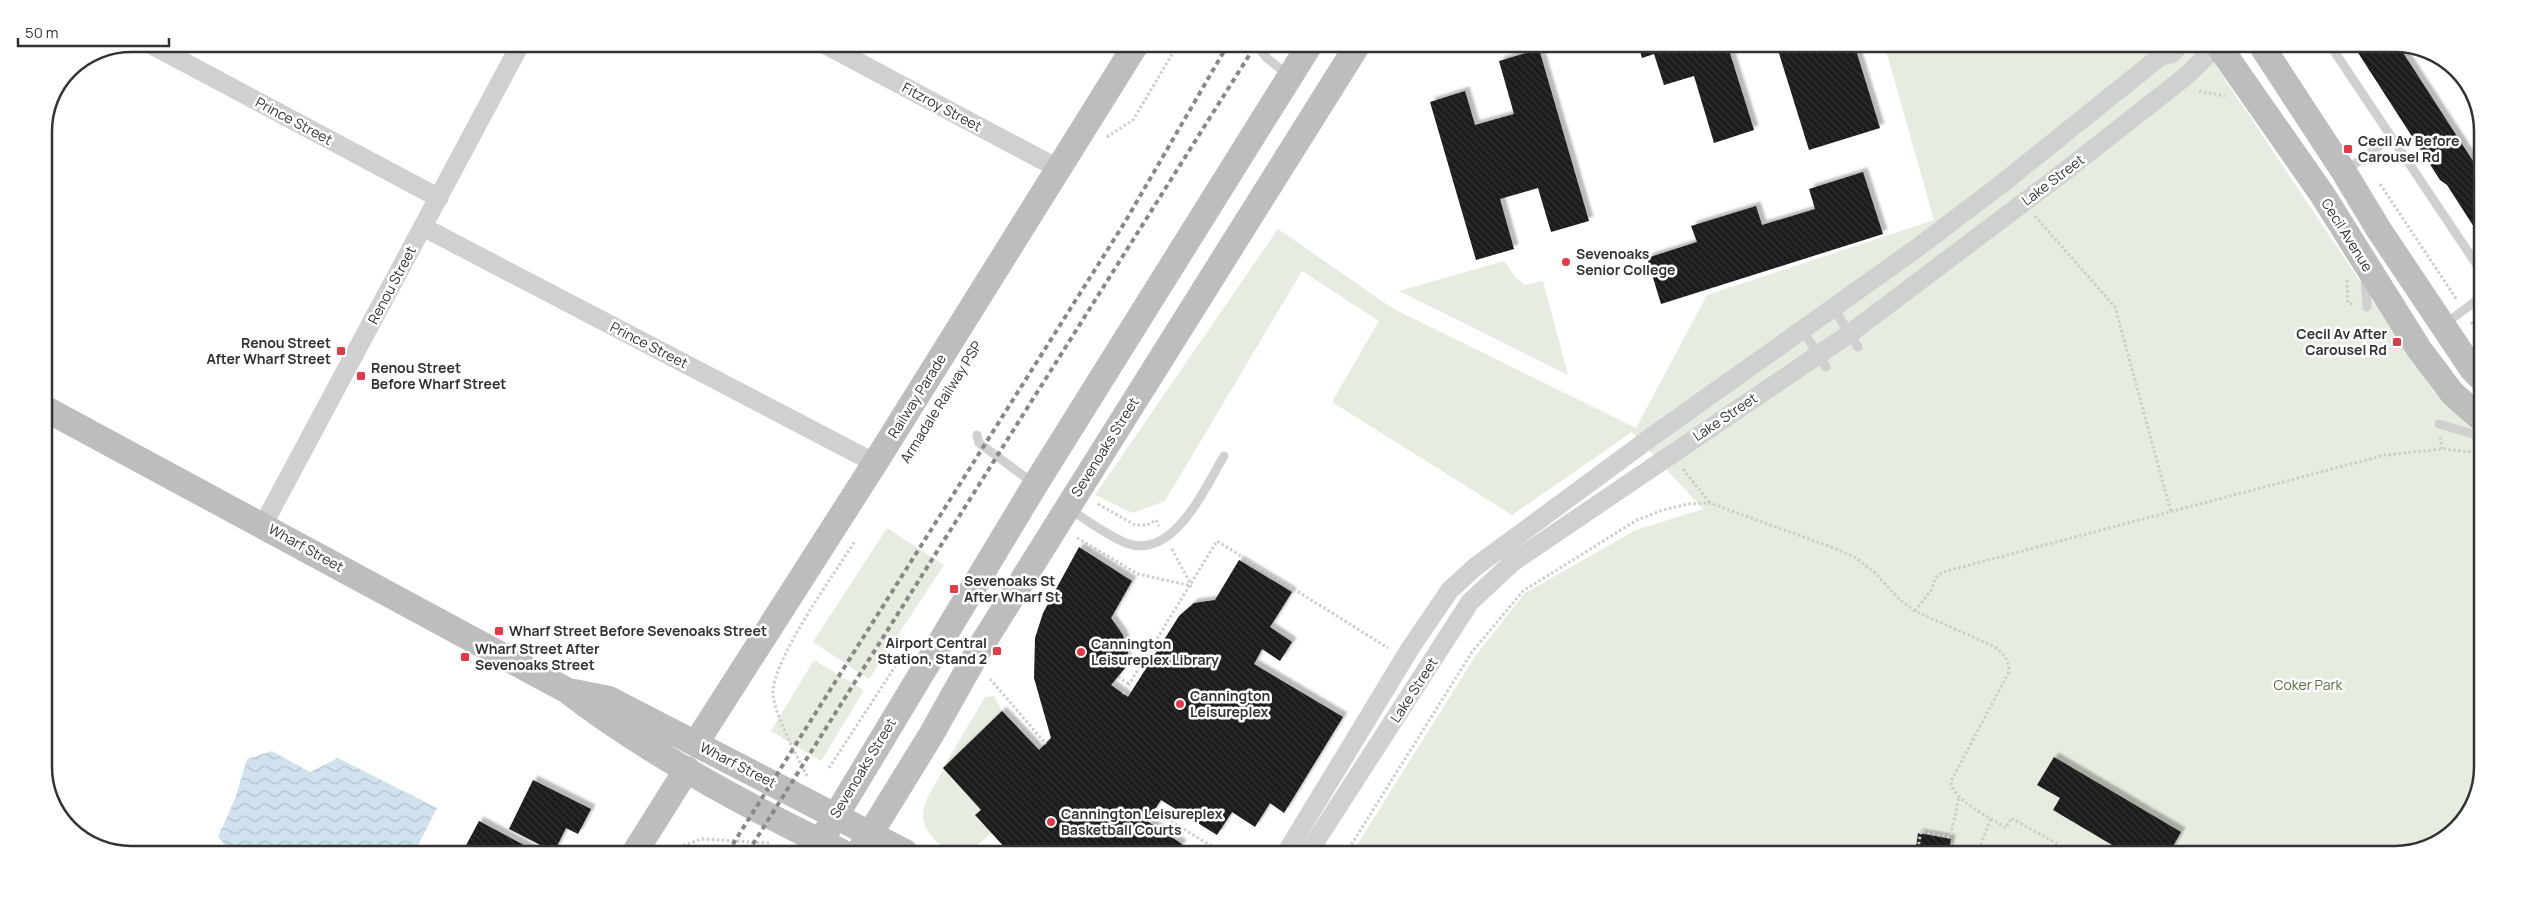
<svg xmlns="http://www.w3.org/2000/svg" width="2526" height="899" font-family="Manrope,sans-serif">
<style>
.green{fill:#e6ecdf}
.water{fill:url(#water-waves)}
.building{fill:url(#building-back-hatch);filter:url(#shadow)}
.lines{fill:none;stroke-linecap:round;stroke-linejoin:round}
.path{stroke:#cdcdcd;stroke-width:3;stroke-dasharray:2.5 2.5;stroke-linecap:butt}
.lane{stroke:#d0d0d0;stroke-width:9}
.street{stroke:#d0d0d0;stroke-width:19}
.secondary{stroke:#bdbdbd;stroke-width:26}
.rail{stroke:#888;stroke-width:4;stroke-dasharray:5 4;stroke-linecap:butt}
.poi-dot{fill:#e63946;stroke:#fff;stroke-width:2}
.labels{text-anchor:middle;stroke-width:5;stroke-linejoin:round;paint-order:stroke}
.street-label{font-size:14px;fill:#333;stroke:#fff}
.poi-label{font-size:14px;font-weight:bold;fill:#333;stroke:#fff;text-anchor:start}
.park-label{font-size:14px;fill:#56703f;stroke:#fff}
.rim{fill:none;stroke:#333;stroke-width:2.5}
</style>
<defs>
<pattern id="water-waves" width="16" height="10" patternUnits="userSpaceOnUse" patternTransform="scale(1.25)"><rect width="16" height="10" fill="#cfe2ee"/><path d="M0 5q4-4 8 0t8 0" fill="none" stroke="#b2c2cd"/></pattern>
<pattern id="building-back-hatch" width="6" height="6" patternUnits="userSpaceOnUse" patternTransform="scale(1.25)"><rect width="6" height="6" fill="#1a1a1a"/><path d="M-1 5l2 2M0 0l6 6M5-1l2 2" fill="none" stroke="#333"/></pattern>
<filter id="shadow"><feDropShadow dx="4.5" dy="-4.5" stdDeviation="1" flood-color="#0004"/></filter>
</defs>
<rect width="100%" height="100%" fill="#fff"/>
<g class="green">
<polygon points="1885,47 2204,48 2434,392 2480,437 2478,795 2448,837 2394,855 1352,853 1476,655 1525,593 1636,530 1703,509 1632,432 1512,515 1332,402 1379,321 1302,271 1165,501 1133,513 1095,495 1278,229 1392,308 1636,428 1707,295 1934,220"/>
<polygon points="1504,261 1515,277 1525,285 1543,281 1568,375 1399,291"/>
<polygon points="887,528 944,565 869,679 813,642"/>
<polygon points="814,660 864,690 821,761 771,731"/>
<polygon points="994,696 1002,711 943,768 985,697"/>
<path d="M944,769L981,810L975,816L991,833L970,852L947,851C909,820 923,805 944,769Z"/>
</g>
<polygon class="water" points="272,751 310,772 338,758 437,808 415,851 230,851 218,837 235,799 247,759"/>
<g class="building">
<polygon points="1639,47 1728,47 1754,130 1714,143 1694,76 1664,85 1654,54 1642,58"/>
<polygon points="1777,47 1855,47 1880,128 1809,150"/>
<polygon points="2355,48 2400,48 2482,175 2481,238 2447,185 2440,180"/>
<polygon points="1539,49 1589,221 1551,232 1538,188 1500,199 1514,249 1476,260 1430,102 1465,91 1475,125 1514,114 1499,61"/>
<polygon points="1863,172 1883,234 1661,304 1647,258 1697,242 1691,226 1756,206 1762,225 1815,209 1809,189"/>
<polygon points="1079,547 1132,581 1111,618 1123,635 1128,652 1125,668 1111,685 1128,697 1179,616 1194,603 1215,600 1239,560 1292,592 1270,627 1292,642 1280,661 1262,649 1254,664 1343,717 1284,813 1270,803 1255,827 1232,812 1217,835 1161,800 1147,821 1182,844 1177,853 1006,852 1007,850 975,815 981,810 943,768 1002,711 1039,750 1051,738 1034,678 1035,638 1043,613"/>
<polygon points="2054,757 2181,832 2168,855 2129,855 2053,810 2060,798 2037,785"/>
<polygon points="533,780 591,809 578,834 566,828 554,852 509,829"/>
<polygon points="479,821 537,852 463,851"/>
<polygon points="1918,833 1951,839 1948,854 1915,854"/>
</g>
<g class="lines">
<g class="path">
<polyline points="2199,91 2225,96"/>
<polyline points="1107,137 1133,120 1177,46"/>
<polyline points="2380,184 2457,300"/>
<polyline points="2035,216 2115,307 2171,512"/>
<polyline points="2347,280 2348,303 2354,304"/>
<polyline points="2471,322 2481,336"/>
<polyline points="2440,437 2442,449"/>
<polyline points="1683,469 1710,503"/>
<polyline points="1098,504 1135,525 1147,525 1156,520 1159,526"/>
<polyline points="1077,538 1138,574 1192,586"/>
<polyline points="1172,549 1191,585"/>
<polyline points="1915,611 1932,589 1935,578 1943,572 2385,455 2444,449 2480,453"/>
<polyline points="1118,677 1129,684"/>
<polyline points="990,679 1046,744"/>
<polyline points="1123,694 1217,541 1388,648"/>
<polyline points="829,768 913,639"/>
<path d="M807,776C797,756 775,716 773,695C771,661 835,573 855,541"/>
<polyline points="1154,811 1223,853"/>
<polyline points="664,852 702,839 769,843"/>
<path d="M1346,853L1472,652L1523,591L1637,520L1663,510L1688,504L1710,503L1834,548L1856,558L1876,574L1900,600L1915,611L1995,647C2004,654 2009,660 2009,672L1951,781C1951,800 1990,817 2006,828L2011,818L2077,855"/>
<polyline points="1917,854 1921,831 1950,837 1959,798"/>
<polyline points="1977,854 1991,818"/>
</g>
<g class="lane">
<polyline points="1257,46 1267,58 1288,75"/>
<polyline points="2332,48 2481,271"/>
<polyline points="2346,170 2391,138"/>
<polyline points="2365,277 2367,307"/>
<polyline points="1834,309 1858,347"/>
<polyline points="2445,324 2481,297"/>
<polyline points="1803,331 1826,367"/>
<polyline points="2439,424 2480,436"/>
<polyline points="977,435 979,443 1033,483"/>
<path d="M1069,509C1087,520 1106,535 1126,543C1174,561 1205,487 1224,456"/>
</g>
<g class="street">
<polyline points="150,44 439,198"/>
<polyline points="826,45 1059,169"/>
<polyline points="423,227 875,463"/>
<polyline points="263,525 520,45"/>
<polyline points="1286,853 1411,647 1450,590 1475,567 1657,433 1913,251 1999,186 2161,56 2171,54 2177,48"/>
<polyline points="1308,853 1470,602 1513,562 1849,334 2064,172 2186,76 2215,48"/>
</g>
<g class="secondary">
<polyline points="2220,48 2322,194 2419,349 2452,393 2480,418"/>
<polyline points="2263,48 2344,172 2379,230 2472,369 2480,377"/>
<path d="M44,408L566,690C649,754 748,807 842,852"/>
<polyline points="574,692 609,699 905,852"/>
<polyline points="696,743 875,463 1135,46"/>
<polyline points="635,852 687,769"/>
<polyline points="814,852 1035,485 1309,46"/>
<polyline points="859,852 931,735 981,646 1357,46"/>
</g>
<g class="rail">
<polyline points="728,852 1125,222 1227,46"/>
<polyline points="748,852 1255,46"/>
</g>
</g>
<g class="poi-dot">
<rect x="2343" y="144" width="10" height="10" rx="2.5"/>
<circle cx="1566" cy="262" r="5"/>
<rect x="2392" y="337" width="10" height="10" rx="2.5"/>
<rect x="336" y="346" width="10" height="10" rx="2.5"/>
<rect x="356" y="371" width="10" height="10" rx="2.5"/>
<rect x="949" y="584" width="10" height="10" rx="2.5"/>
<rect x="494" y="626" width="10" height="10" rx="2.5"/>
<rect x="992" y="646" width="10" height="10" rx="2.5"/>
<circle cx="1081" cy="652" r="5"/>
<rect x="460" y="652" width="10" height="10" rx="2.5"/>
<circle cx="1180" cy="704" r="5"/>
<circle cx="1051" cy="822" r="5"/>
</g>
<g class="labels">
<g class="street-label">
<text transform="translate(942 107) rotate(28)" y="5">Fitzroy Street</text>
<text transform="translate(294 121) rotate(28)" y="5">Prince Street</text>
<text transform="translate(2053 180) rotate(-37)" y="5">Lake Street</text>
<text transform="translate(2347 235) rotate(58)" y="5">Cecil Avenue</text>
<text transform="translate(392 285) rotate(-62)" y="5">Renou Street</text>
<text transform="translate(649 345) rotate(27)" y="5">Prince Street</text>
<text transform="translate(917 396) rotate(-58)" y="5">Railway Parade</text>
<text transform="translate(941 402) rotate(-58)" y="5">Armadale Railway PSP</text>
<text transform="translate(1725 417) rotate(-34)" y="5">Lake Street</text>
<text transform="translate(1105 447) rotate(-58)" y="5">Sevenoaks Street</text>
<text transform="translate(306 548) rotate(29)" y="5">Wharf Street</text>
<text transform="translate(1414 690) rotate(-57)" y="5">Lake Street</text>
<text transform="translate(738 765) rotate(27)" y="5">Wharf Street</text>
<text transform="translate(863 768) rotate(-59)" y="5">Sevenoaks Street</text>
</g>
<g class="poi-label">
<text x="2358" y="146">Cecil Av Before<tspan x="2358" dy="16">Carousel Rd</tspan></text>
<text x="1576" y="259">Sevenoaks<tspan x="1576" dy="16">Senior College</tspan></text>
<text x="2387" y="339" text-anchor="end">Cecil Av After<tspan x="2387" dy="16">Carousel Rd</tspan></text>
<text x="331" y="348" text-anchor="end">Renou Street<tspan x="331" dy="16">After Wharf Street</tspan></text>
<text x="371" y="373">Renou Street<tspan x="371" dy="16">Before Wharf Street</tspan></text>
<text x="964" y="586">Sevenoaks St<tspan x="964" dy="16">After Wharf St</tspan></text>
<text x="509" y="636">Wharf Street Before Sevenoaks Street</text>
<text x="987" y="648" text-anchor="end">Airport Central<tspan x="987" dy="16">Station, Stand 2</tspan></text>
<text x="1091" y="649">Cannington<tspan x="1091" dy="16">Leisureplex Library</tspan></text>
<text x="475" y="654">Wharf Street After<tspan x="475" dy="16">Sevenoaks Street</tspan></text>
<text x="1190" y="701">Cannington<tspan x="1190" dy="16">Leisureplex</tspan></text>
<text x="1061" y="819">Cannington Leisureplex<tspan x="1061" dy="16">Basketball Courts</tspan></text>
</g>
<g class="park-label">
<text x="2308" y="690">Coker Park</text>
</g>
</g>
<path d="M0 0H2526V899H0ZM131 52H2395A79 79 0 0 1 2474 131V767A79 79 0 0 1 2395 846H131A79 79 0 0 1 52 767V131A79 79 0 0 1 131 52Z" fill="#fff" fill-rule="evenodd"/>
<path class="rim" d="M131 52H2395A79 79 0 0 1 2474 131V767A79 79 0 0 1 2395 846H131A79 79 0 0 1 52 767V131A79 79 0 0 1 131 52Z"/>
<path d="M18 38v8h151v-8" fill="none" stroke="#333333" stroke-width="2.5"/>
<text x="25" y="38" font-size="15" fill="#333333" stroke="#ffffff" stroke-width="4" paint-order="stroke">50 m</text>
</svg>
